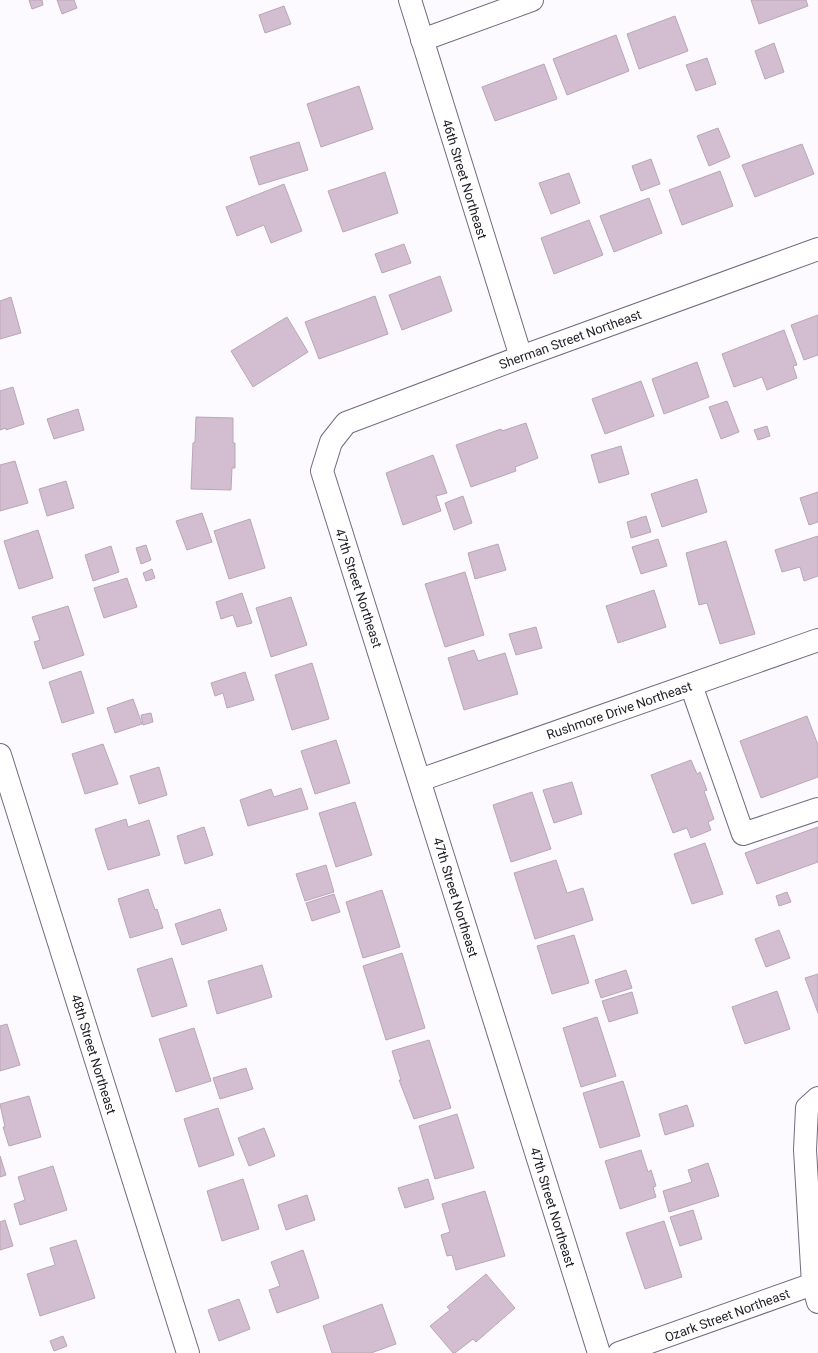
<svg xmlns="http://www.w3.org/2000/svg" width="818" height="1353" font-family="Roboto,sans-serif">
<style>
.building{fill:#d2bed0;stroke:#b9a6b7}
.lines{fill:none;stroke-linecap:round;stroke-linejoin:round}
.minor-casing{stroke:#726b80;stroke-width:24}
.minor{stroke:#fff;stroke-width:22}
.labels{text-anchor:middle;stroke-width:3;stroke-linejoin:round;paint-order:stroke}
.street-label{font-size:13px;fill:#211e26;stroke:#fff}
</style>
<rect width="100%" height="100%" fill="#fcfaff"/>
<g class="building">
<polygon points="29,0 42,0 43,5 32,9"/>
<polygon points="57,0 74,0 77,8 62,14"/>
<polygon points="751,0 806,0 808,6 759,24"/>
<polygon points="284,6 291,24 265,33 259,15"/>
<polygon points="675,16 688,51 639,69 627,34"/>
<polygon points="616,35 629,71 567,95 553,59"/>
<polygon points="774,43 784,72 765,79 755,51"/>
<polygon points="707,58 716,84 696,91 686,65"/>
<polygon points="544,64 557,99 495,121 482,87"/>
<polygon points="359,86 373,129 321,147 307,104"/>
<polygon points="718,128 730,157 709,166 697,136"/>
<polygon points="299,142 308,170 259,185 250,157"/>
<polygon points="802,144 814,174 755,197 742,165"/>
<polygon points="651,159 660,184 641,191 632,166"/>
<polygon points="720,171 733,206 682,225 669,190"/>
<polygon points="385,172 398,213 343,232 328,191"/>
<polygon points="569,173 580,203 551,214 539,183"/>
<polygon points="284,184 302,231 271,243 264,225 237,236 226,207"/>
<polygon points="649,198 662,233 614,252 600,216"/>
<polygon points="589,220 603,255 554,274 541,238"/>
<polygon points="404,244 411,263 382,273 375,254"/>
<polygon points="440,276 452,311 402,330 389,295"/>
<polygon points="375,296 388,334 319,359 305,322"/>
<polygon points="11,297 21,333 0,339 0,301"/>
<polygon points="818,315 818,355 804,360 791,325"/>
<polygon points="287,317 308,352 253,387 231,351"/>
<polygon points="784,330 797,365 793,366 797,378 767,390 762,377 734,387 722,354"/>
<polygon points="697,362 709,397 664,414 652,379"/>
<polygon points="641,381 654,416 605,434 592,399"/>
<polygon points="13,387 24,424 6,430 6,428 0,430 0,391"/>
<polygon points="727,401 739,432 721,439 709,407"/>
<polygon points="78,409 84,430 54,439 47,419"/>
<polygon points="196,417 233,418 233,443 235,443 235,468 232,468 231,490 191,489 193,443 195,442"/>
<polygon points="526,423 538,458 515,467 516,471 471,487 456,445 501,429 502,431"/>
<polygon points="767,426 770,436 758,440 754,430"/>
<polygon points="621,446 629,474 599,483 591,455"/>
<polygon points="433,455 447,493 436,496 441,511 403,525 386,473"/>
<polygon points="15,461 28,503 0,511 0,465"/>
<polygon points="697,479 707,512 662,527 651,494"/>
<polygon points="66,481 74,508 47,516 39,489"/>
<polygon points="818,492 818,522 809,525 800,498"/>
<polygon points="463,496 472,523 454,530 445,503"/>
<polygon points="202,513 212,542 187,550 176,521"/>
<polygon points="646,516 651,532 631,538 627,522"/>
<polygon points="250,519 265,568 229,579 214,531"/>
<polygon points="38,530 53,578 19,589 4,541"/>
<polygon points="818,536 818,576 804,581 800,567 782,572 775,550"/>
<polygon points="658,539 667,566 641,574 632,547"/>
<polygon points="726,541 755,634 720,644 707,603 699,605 686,553"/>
<polygon points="498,544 506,570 475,579 468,553"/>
<polygon points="146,545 151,560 141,564 136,548"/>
<polygon points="111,546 119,572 93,581 85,555"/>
<polygon points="152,569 155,578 146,581 143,573"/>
<polygon points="465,572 484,635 445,647 425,584"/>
<polygon points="127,578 137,607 104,618 94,588"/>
<polygon points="654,590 666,627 618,643 606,606"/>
<polygon points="242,593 252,623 237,627 233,615 221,619 216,602"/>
<polygon points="291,597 307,645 271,657 256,608"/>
<polygon points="68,606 84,655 43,669 34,642 40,640 32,617"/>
<polygon points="536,627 542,648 516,655 509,634"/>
<polygon points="474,650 478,661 505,653 518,694 464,710 448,658"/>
<polygon points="312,663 329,719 292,730 275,675"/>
<polygon points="81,671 94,713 62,723 49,682"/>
<polygon points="245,672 254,700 227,708 223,693 215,696 211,683"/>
<polygon points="133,699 142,724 115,733 107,708"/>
<polygon points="151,713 153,722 143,725 141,715"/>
<polygon points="807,716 818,745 818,777 761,798 740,741"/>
<polygon points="336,740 350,783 315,794 301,751"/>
<polygon points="103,744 118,784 85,794 72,754"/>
<polygon points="691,760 697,774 700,772 707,790 704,791 714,819 708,822 711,830 691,838 687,828 673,833 651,775"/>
<polygon points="159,767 167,795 139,804 130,776"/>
<polygon points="572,782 582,814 554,823 543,790"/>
<polygon points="301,788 308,809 248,826 240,800 271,789 274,797"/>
<polygon points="532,792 551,849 511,862 493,805"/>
<polygon points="355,802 372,855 336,867 319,813"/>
<polygon points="126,819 128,827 149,820 160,855 108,870 95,829"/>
<polygon points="204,827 213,855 185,864 177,836"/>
<polygon points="818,827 818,862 757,884 745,853"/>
<polygon points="705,843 723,894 692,904 674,854"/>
<polygon points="556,860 567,893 583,888 593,920 535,939 514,873"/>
<polygon points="326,865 334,892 305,901 296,874"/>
<polygon points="148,889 155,910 157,909 163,928 130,938 118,899"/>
<polygon points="382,890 400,947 363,958 346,902"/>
<polygon points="787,892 791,902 779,906 776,896"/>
<polygon points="334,894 340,912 312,921 306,903"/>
<polygon points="220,909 227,930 182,945 175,924"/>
<polygon points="779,930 790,958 766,967 755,939"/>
<polygon points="574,935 589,983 552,994 537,946"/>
<polygon points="402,953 425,1028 386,1040 363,966"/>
<polygon points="172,958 187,1006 152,1017 137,969"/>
<polygon points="262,965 272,997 217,1014 208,981"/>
<polygon points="626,970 632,988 601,998 595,980"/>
<polygon points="818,974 818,1013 805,978"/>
<polygon points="777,991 790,1029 745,1044 732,1007"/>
<polygon points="632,992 638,1013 609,1022 602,1001"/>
<polygon points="597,1017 616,1076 581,1087 563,1028"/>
<polygon points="7,1024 20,1065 0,1071 0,1026"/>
<polygon points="194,1028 211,1081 176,1092 159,1039"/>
<polygon points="429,1040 451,1108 414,1119 399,1080 401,1080 392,1051"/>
<polygon points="246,1068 253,1089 220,1099 213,1078"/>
<polygon points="623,1081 640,1136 600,1148 583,1093"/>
<polygon points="29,1096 41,1137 9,1146 3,1127 5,1127 0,1104"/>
<polygon points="687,1105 694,1126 665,1135 659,1114"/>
<polygon points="218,1108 234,1155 199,1167 184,1119"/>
<polygon points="457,1114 474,1168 435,1179 419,1126"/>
<polygon points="264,1128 275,1156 249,1166 238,1138"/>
<polygon points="641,1150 648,1172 651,1170 656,1186 653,1187 656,1197 620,1209 605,1161"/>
<polygon points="0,1156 6,1175 0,1177"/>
<polygon points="708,1163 719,1196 669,1212 663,1191 692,1182 688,1170"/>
<polygon points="53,1166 67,1210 20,1225 14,1204 25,1200 18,1177"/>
<polygon points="243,1179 259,1229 222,1241 207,1191"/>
<polygon points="428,1179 434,1199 405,1208 398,1188"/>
<polygon points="485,1191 505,1256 456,1270 452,1255 447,1256 441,1235 450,1232 442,1204"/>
<polygon points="307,1195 315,1220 286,1230 278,1205"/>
<polygon points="693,1210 702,1239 680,1246 670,1217"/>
<polygon points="5,1220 13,1246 0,1250 0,1222"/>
<polygon points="664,1221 682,1277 645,1289 626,1233"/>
<polygon points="76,1240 95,1298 40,1316 27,1274 55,1265 50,1248"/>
<polygon points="303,1250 319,1298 277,1313 269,1290 280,1286 271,1262"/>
<polygon points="486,1274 515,1308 476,1342 473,1339 455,1353 453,1353 430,1326 450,1310 447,1307"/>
<polygon points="239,1299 250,1329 219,1341 208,1310"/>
<polygon points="382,1304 396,1344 371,1353 332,1353 323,1326"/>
<polygon points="63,1336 67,1346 54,1351 50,1341"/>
</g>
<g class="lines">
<g class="minor-casing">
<g id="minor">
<polyline points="410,0 521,357"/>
<polyline points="422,40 532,0"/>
<polyline points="691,685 743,834 818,809"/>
<polyline points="0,755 188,1353"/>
<polyline points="420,780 818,640"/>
<polyline points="818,1098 807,1108 805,1150 813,1284 818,1302"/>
<polyline points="599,1353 322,471 331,442 346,423 521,357 818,249"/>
<polyline points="619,1353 813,1284"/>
</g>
</g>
<use href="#minor" class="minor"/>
</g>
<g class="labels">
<g class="street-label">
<text transform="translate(465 179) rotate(73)" y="5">46th Street Northeast</text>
<text transform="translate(570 339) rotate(-20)" y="5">Sherman Street Northeast</text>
<text transform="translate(359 588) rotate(72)" y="5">47th Street Northeast</text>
<text transform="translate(619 710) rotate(-19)" y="5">Rushmore Drive Northeast</text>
<text transform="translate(456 897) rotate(73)" y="5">47th Street Northeast</text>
<text transform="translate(94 1054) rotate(73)" y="5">48th Street Northeast</text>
<text transform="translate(553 1207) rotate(73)" y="5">47th Street Northeast</text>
<text transform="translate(727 1315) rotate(-20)" y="5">Ozark Street Northeast</text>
</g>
</g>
</svg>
